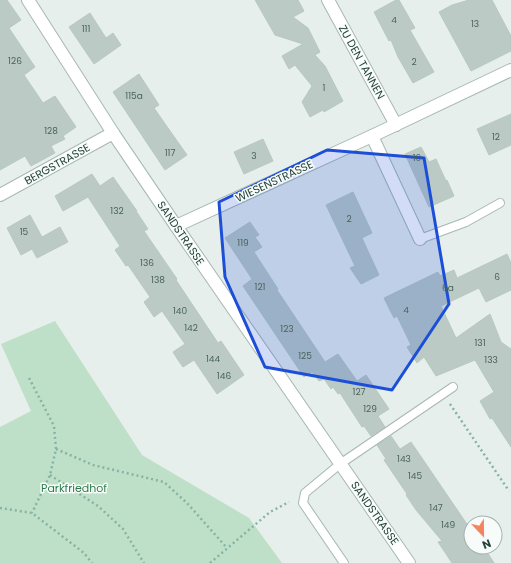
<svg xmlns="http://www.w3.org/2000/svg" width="511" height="563" font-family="Poppins,sans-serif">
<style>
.green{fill:#bfe0c8}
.building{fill:#bbcac4;stroke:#b8c9c2}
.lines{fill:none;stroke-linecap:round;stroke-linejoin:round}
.service-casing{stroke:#a8b8b2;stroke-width:10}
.minor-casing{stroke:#a8b8b2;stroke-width:14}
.path{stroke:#86b3a5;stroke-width:2.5;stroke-dasharray:2 3;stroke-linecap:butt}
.service{stroke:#fff;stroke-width:8}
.minor{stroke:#fff;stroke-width:12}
.marked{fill:#1d4ed8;fill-opacity:0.2;stroke:#1d4ed8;stroke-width:3;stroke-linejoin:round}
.labels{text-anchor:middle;stroke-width:3;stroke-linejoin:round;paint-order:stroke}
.number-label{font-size:9px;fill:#4a645c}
.street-label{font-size:11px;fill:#24423a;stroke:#f7fbf9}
.park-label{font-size:11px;fill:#2d7a4b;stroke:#f7fbf9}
</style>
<rect width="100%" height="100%" fill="#e6efeb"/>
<polygon class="green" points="55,321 142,455 249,518 282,563 0,563 0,427 31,411 1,344"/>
<g class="building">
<polygon points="0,0 7,0 21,20 9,28 35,67 24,75 43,103 55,96 76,127 63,136 65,139 51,146 55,153 31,166 25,156 0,170"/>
<polygon points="255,0 298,0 304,11 293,17 308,28 320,52 315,55 325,66 343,101 324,112 323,110 310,117 302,102 312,86 295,65 289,69 282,56 303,44 275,35"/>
<polygon points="396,0 399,0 415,28 410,30 434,72 413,83 398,57 391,40 389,41 374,12"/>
<polygon points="469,0 492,0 511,36 511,51 471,71 439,12 452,5"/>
<polygon points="90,13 106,38 113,33 121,45 94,64 69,27"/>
<polygon points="139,74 159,105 154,108 187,155 165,170 113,92"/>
<polygon points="511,114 511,145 489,155 477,129"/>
<polygon points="263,139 273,161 244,174 234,152"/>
<polygon points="421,147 429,162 436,159 446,181 447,180 454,196 429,207 405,154"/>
<polygon points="92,174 100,186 113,177 137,211 136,211 148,229 144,231 177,279 176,280 218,343 221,341 244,375 217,394 194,360 183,367 178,360 173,352 185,344 162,311 154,317 144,302 150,297 128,265 126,266 115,250 120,246 88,197 63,211 55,196"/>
<polygon points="353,192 372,233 362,238 379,275 361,284 350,268 355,266 326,205"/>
<polygon points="30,215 42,237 60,227 68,242 37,258 32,249 21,255 7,228"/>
<polygon points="250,222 259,235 255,237 262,247 254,252 278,289 277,290 325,362 338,354 357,381 366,375 389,409 378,416 385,427 371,436 364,426 362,427 340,393 338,394 333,387 331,389 324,379 319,381 312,372 304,377 243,286 252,279 225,238"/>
<polygon points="507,254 511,263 511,290 486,302 479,288 441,306 456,338 490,314 501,342 511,349 511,447 492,418 490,419 480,401 494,392 475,360 436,376 424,357 417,363 407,347 411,345 397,316 394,318 384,298 438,272 440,276 454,270 457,278"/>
<polygon points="391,436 400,449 411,442 471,530 471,547 484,547 494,563 452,563 438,542 442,541 416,510 406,495 407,494 384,460 386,459 377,445"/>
</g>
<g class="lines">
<g class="service-casing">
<g id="service">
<polyline points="420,239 466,222 500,203"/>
<polyline points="344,563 303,503 305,493 340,464 453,387"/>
</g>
</g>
<g class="minor-casing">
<g id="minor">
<polyline points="28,0 113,133 176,226 409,563"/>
<polyline points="328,0 396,125"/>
<polyline points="372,136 420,239"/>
<polyline points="0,195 113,133"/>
<polyline points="176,226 372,136 511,70"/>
</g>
</g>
<g class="path">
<polyline points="29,378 54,426 56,449 50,475 32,513"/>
<polyline points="450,404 509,491"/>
<polyline points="56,449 93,465 164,482 187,503 227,548"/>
<polyline points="50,475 98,506 123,529 144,563"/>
<polyline points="0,508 32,513 84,553 92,563"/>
<polyline points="210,563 270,512 289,502"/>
</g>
<use href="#service" class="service"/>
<use href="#minor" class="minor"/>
</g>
<path class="marked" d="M327,150L424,158L449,304L392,390L265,367L225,277L219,202Z"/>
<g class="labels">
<g class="number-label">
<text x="394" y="23">4</text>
<text x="475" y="27">13</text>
<text x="86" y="32">111</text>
<text x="15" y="64">126</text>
<text x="414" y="65">2</text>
<text x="324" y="91">1</text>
<text x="134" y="99">115a</text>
<text x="51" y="134">128</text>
<text x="496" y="140">12</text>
<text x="170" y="156">117</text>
<text x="254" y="159">3</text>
<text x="417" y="161">10</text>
<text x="117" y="214">132</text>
<text x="349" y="222">2</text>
<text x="24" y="235">15</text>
<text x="243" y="246">119</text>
<text x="147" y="266">136</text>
<text x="497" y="280">6</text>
<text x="158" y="283">138</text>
<text x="260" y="290">121</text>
<text x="448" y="291">6a</text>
<text x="406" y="313">4</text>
<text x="180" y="314">140</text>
<text x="191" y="331">142</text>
<text x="287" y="332">123</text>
<text x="480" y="346">131</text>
<text x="305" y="359">125</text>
<text x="213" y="362">144</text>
<text x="491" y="363">133</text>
<text x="224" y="379">146</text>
<text x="359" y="395">127</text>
<text x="370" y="412">129</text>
<text x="404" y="462">143</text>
<text x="415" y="479">145</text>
<text x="436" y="511">147</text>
<text x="448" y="528">149</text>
</g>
<g class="street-label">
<text transform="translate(362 62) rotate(61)" y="4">ZU DEN TANNEN</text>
<text transform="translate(57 164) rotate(-29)" y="4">BERGSTRASSE</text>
<text transform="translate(274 181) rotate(-25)" y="4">WIESENSTRASSE</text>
<text transform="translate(181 233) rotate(56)" y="4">SANDSTRASSE</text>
<text transform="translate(375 513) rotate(55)" y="4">SANDSTRASSE</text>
</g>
<g class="park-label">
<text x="74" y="492">Parkfriedhof</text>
</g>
</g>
<g transform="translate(483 535) rotate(158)"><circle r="19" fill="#f7fbf9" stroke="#a3b1ad"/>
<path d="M0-3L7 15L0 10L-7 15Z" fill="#f4845f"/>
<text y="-6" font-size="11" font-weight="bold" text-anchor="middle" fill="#24423a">N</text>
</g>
</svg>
